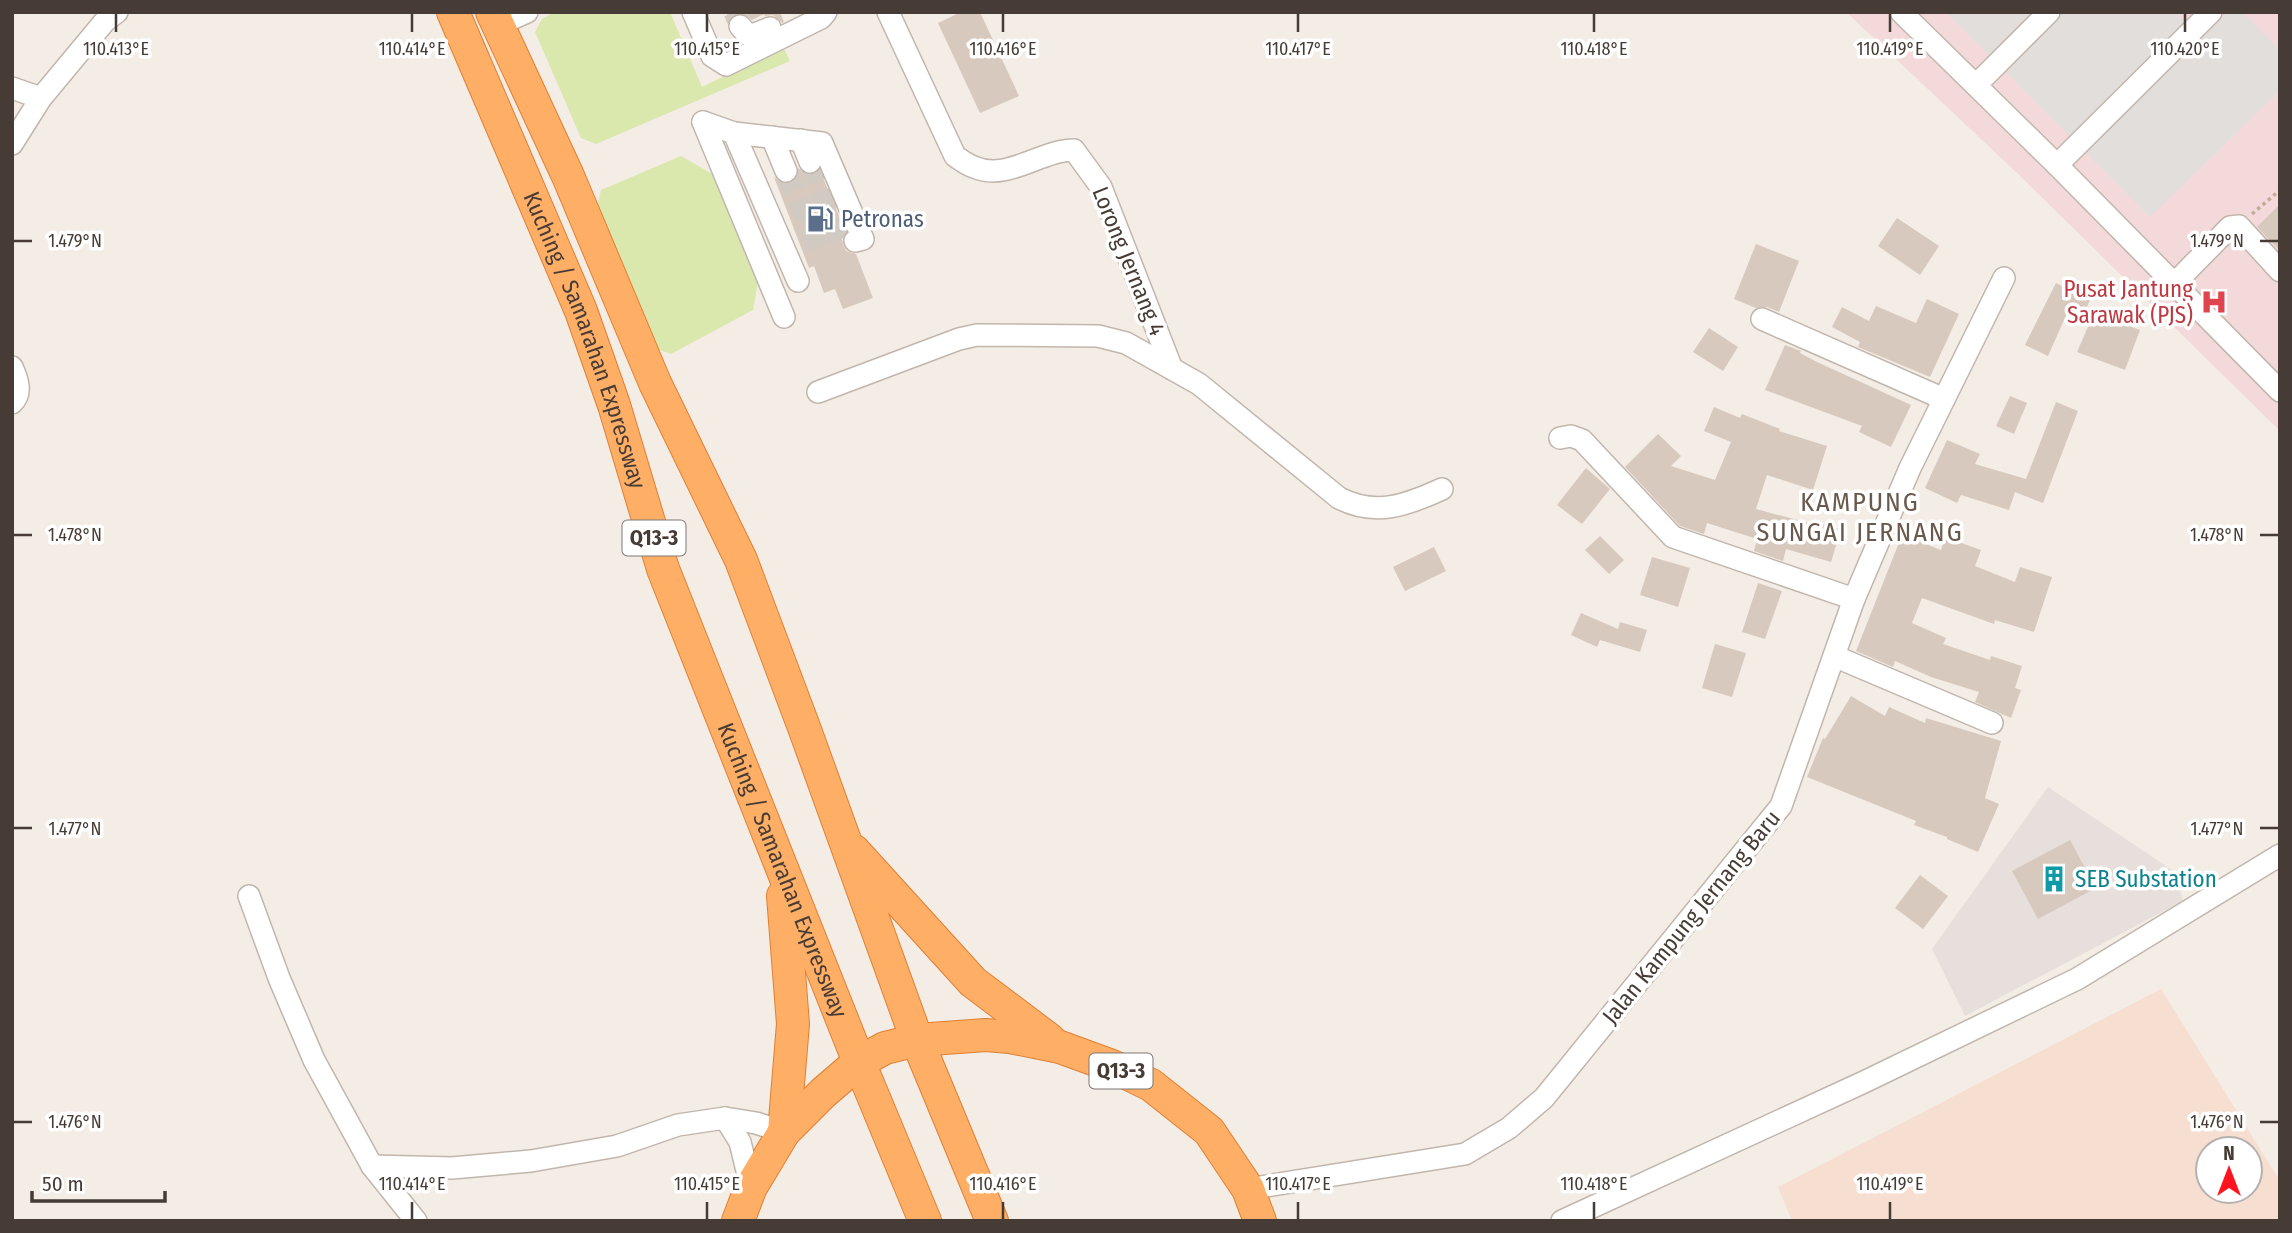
<svg xmlns="http://www.w3.org/2000/svg" width="2292" height="1233" font-family="'Fira Sans Condensed',sans-serif">
<style>
.commercial{fill:#f6dfd1;fill-rule:evenodd}
.industrial{fill:#e6dfdb}
.medical{fill:#f4d9db}
.green{fill:#dae8ae}
.parking{fill:#e1dedb}
.building{fill:#d8c9be}
.lines{fill:none;stroke-linecap:round;stroke-linejoin:round}
.minor-tunnel{stroke:#d0cac3;stroke-width:21;stroke-dasharray:21 10;stroke-linecap:butt}
.minor-casing{stroke:#c2b6ac;stroke-width:24}
.highway-casing{stroke:#e07f34;stroke-width:34}
.path{stroke:#c1ab9a;stroke-width:3.5;stroke-dasharray:3.5 3.5;stroke-linecap:butt}
.minor{stroke:#fff;stroke-width:21}
.highway{stroke:#ffae66;stroke-width:32}
.ticks{fill:none;stroke:#463c35;stroke-width:2.5}
.labels{text-anchor:middle;stroke-width:7;stroke-linejoin:round;paint-order:stroke}
.shield{fill:#fff;stroke:#7e7672;stroke-width:2}
.shield-label{font-size:21px;font-weight:bold;fill:#463c35}
.service-label{font-size:23px;fill:#4e5e75;stroke:#fff;text-anchor:start}
.street-label{font-size:23px;fill:#463c35;stroke:#fff}
.health-label{font-size:23px;fill:#be3a42;stroke:#fff;text-anchor:end}
.culture-label{font-size:23px;fill:#0d838f;stroke:#fff;text-anchor:start}
.quarter-label{font-size:26px;letter-spacing:2px;fill:#69584c;stroke:#fff}
.ticks-label{font-size:18px;text-anchor:middle;fill:#463c35;stroke:#fff;stroke-width:7;stroke-linejoin:round;paint-order:stroke}
</style>
<rect width="100%" height="100%" fill="#f3ede6"/>
<path class="commercial" d="M2161,989L2280,1181V1221H1792L1778,1187ZM2208,1149H2250V1191H2208Z"/>
<polygon class="industrial" points="2048,787 2175,872 2183,901 1965,1016 1932,949"/>
<polygon class="medical" points="1846,12 2280,12 2280,431 2016,172"/>
<g class="green">
<polygon points="554,12 670,12 702,87 783,47 790,61 596,144 581,138 535,32 542,19"/>
<polygon points="681,156 714,175 758,282 753,310 671,354 657,349 596,212 601,190"/>
</g>
<polygon class="parking" points="1946,12 2175,12 2201,38 2228,12 2242,12 2280,50 2280,90 2150,217"/>
<g class="building">
<polygon points="726,12 780,12 784,22 782,23 773,15 765,16 764,14 752,20 745,14 738,13 729,19"/>
<polygon points="961,12 980,12 1019,96 980,113 938,23"/>
<polygon points="798,168 808,175 814,174 820,171 846,232 842,238 843,245 846,251 856,254 873,298 843,309 835,289 824,293 814,266 809,268 774,177 784,184 790,183 797,178"/>
<polygon points="2280,204 2280,251 2257,227"/>
<polygon points="1897,218 1939,246 1920,275 1878,246"/>
<polygon points="1756,244 1799,261 1779,312 1767,307 1756,308 1734,299"/>
<polygon points="2056,283 2090,300 2082,317 2068,311 2048,356 2025,345"/>
<polygon points="1927,299 1959,314 1930,377 1858,347 1860,342 1832,327 1842,307 1869,321 1876,306 1916,323"/>
<polygon points="2094,313 2140,330 2125,370 2077,352"/>
<polygon points="1709,328 1738,347 1723,371 1693,352"/>
<polygon points="1785,345 1801,351 1800,353 1815,361 1911,405 1891,447 1859,432 1862,426 1765,390"/>
<polygon points="2010,396 2027,403 2014,434 1996,426"/>
<polygon points="2056,402 2078,411 2043,503 2015,492 2009,510 1961,495 1957,503 1925,488 1947,440 1980,454 1975,464 2026,479"/>
<polygon points="1714,407 1740,418 1742,414 1780,429 1779,431 1827,446 1813,490 1767,475 1756,509 1816,525 1816,522 1841,529 1831,562 1786,549 1783,561 1754,551 1757,539 1707,523 1704,534 1680,526 1625,467 1658,434 1681,456 1671,466 1715,480 1731,442 1704,431"/>
<polygon points="1586,468 1610,489 1582,524 1557,505"/>
<polygon points="1902,535 1941,550 1945,537 1981,550 1975,566 2015,582 2020,567 2052,577 2034,632 1995,620 1994,624 1922,598 1912,623 1946,638 1943,644 1990,660 1991,656 2022,666 2015,688 2021,690 2011,718 1975,702 1979,692 1931,677 1895,661 1893,667 1856,651"/>
<polygon points="1600,536 1624,560 1609,574 1585,550"/>
<polygon points="1434,547 1446,571 1405,591 1393,567"/>
<polygon points="1652,557 1690,568 1678,607 1640,595"/>
<polygon points="1758,583 1782,591 1765,639 1742,632"/>
<polygon points="1581,613 1618,629 1620,622 1647,630 1640,652 1600,640 1597,647 1571,635"/>
<polygon points="1715,644 1746,653 1732,697 1702,688"/>
<polygon points="1851,696 1885,716 1889,707 1925,723 1926,718 2001,741 1985,798 1999,804 1978,852 1947,839 1947,837 1914,825 1916,821 1807,777 1823,738 1825,739"/>
<polygon points="2070,840 2096,888 2038,919 2012,871"/>
<polygon points="1920,875 1948,896 1923,929 1895,908"/>
</g>
<g class="lines">
<g class="minor-tunnel">
<polyline points="734,12 740,26"/>
<polyline points="810,162 842,246"/>
<polyline points="786,171 820,254"/>
</g>
<g class="minor-casing">
<g id="minor">
<polyline points="693,12 712,56 726,65 821,18 826,12"/>
<path d="M888,12L955,156C961,160 967,165 974,167C1006,182 1041,150 1074,150L1101,187L1172,369"/>
<polyline points="1901,12 2057,165 2280,391"/>
<polyline points="498,25 527,12"/>
<polyline points="740,26 747,34 755,34 770,28"/>
<polyline points="1976,85 2049,12"/>
<polyline points="12,88 41,98"/>
<polyline points="703,122 734,133 822,143 863,239 855,241"/>
<polyline points="703,122 784,317"/>
<polyline points="734,133 798,281"/>
<polyline points="772,137 786,171"/>
<polyline points="801,140 810,162"/>
<polyline points="12,144 41,98 105,21 117,12"/>
<polyline points="2057,165 2211,12"/>
<polyline points="2174,284 2230,227 2239,226 2280,271"/>
<polyline points="1762,319 1944,399"/>
<path d="M12,367C17,378 23,393 12,403"/>
<path d="M818,392L959,339L977,335L1098,336L1126,343L1199,384L1339,498C1376,517 1407,505 1442,489"/>
<polyline points="1560,438 1571,436 1582,440 1673,537 1854,599"/>
<polyline points="1834,656 1992,723"/>
<polyline points="249,896 279,978 314,1060 372,1166 416,1221"/>
<polyline points="725,1118 740,1142 751,1187"/>
<polyline points="372,1166 452,1168 531,1161 617,1146 678,1125 725,1118 756,1123 784,1132"/>
<polyline points="1248,1189 1465,1154 1509,1128 1544,1098 1781,806 1854,599 1910,468 2004,278"/>
<polyline points="1562,1221 1864,1082 2077,979 2280,855"/>
</g>
</g>
<g class="highway-casing">
<g id="highway">
<path id="s1" d="M453,12L581,311L614,405L663,569L859,1062L925,1221"/>
<polyline points="492,12 568,176 655,383 741,560 805,730 917,1040 992,1221"/>
<polyline points="854,851 973,982 1050,1040"/>
<polyline points="783,896 793,1024 784,1132"/>
<polyline points="738,1221 751,1187 784,1132 823,1093 859,1062 885,1048 917,1040 986,1035 1010,1037 1060,1047 1112,1066 1151,1085 1209,1131 1248,1189 1260,1221"/>
</g>
</g>
<polyline class="path" points="2252,214 2280,190"/>
<use href="#minor" class="minor"/>
<use href="#highway" class="highway"/>
</g>
<path class="ticks" d="M116,14V32M412,14V32M707,14V32M1003,14V32M1298,14V32M1594,14V32M1890,14V32M2185,14V32M14,241H32M2260,241H2278M14,535H32M2260,535H2278M14,828H32M2260,828H2278M14,1122H32M2260,1122H2278M412,1202V1219M707,1202V1219M1003,1202V1219M1298,1202V1219M1594,1202V1219M1890,1202V1219"/>
<defs>
<g id="fuel-bare" transform="scale(2.1)"><path d="M-5.5-6h7V0h2V4h1.3V-2.5L3-4.5l.8-.8L6-3V5H2.5V1h-1V6h-7ZM-4.2-4.7v3.2H.2V-4.7Z" fill="#5c6f8a" stroke="#fff" stroke-width="2.5" paint-order="stroke"/></g>
<g id="hospital-bare" transform="scale(2.1)"><path d="M-5-5h3v3.5h4V-5h3V5h-3V1.5h-4V5h-3Z" fill="#e0444e" stroke="#fff" stroke-width="2.5" paint-order="stroke"/></g>
<g id="building-bare" transform="scale(2.1)"><path d="M-4-6H4V6H1V3H-1V6H-4ZM-2.5-4.3h1.7v1.8h-1.7ZM.8-4.3h1.7v1.8H.8ZM-2.5-1h1.7V.8h-1.7ZM.8-1h1.7V.8H.8Z" fill="#0f9aa8" stroke="#fff" stroke-width="2.5" paint-order="stroke"/></g>
</defs>
<g fill-rule="evenodd">
<use href="#fuel-bare" x="820" y="219"/>
<use href="#hospital-bare" x="2214" y="302"/>
<use href="#building-bare" x="2054" y="879"/>
</g>
<g class="labels">
<g class="shield">
<rect x="622.5" y="520.5" width="63" height="35" rx="5"/>
<rect x="1089.5" y="1053.5" width="63" height="35" rx="5"/>
</g>
<g class="shield-label">
<text x="654" y="545">Q13-3</text>
<text x="1121" y="1078">Q13-3</text>
</g>
<g class="service-label">
<text x="841" y="227">Petronas</text>
</g>
<g class="street-label">
<text transform="translate(1129 261) rotate(68)" y="8">Lorong Jernang 4</text>
<text dy="8" stroke="none"><textPath href="#s1" startOffset="354">Kuching / Samarahan Expressway</textPath></text>
<text dy="8" stroke="none"><textPath href="#s1" startOffset="920">Kuching / Samarahan Expressway</textPath></text>
<text transform="translate(1691 917) rotate(-51)" y="8">Jalan Kampung Jernang Baru</text>
</g>
<g class="health-label">
<text x="2193" y="297">Pusat Jantung<tspan x="2193" dy="26">Sarawak (PJS)</tspan></text>
</g>
<g class="culture-label">
<text x="2075" y="887">SEB Substation</text>
</g>
<g class="quarter-label">
<text x="1860" y="511">KAMPUNG<tspan x="1860" dy="30">SUNGAI JERNANG</tspan></text>
</g>
</g>
<g class="ticks-label">
<text x="116" y="55">110.413°E</text>
<text x="412" y="55">110.414°E</text>
<text x="707" y="55">110.415°E</text>
<text x="1003" y="55">110.416°E</text>
<text x="1298" y="55">110.417°E</text>
<text x="1594" y="55">110.418°E</text>
<text x="1890" y="55">110.419°E</text>
<text x="2185" y="55">110.420°E</text>
<text x="75" y="247">1.479°N</text>
<text x="2217" y="247">1.479°N</text>
<text x="75" y="541">1.478°N</text>
<text x="2217" y="541">1.478°N</text>
<text x="75" y="835">1.477°N</text>
<text x="2217" y="835">1.477°N</text>
<text x="75" y="1128">1.476°N</text>
<text x="2217" y="1128">1.476°N</text>
<text x="412" y="1190">110.414°E</text>
<text x="707" y="1190">110.415°E</text>
<text x="1003" y="1190">110.416°E</text>
<text x="1298" y="1190">110.417°E</text>
<text x="1594" y="1190">110.418°E</text>
<text x="1890" y="1190">110.419°E</text>
</g>
<rect width="2292" height="1233" fill="none" stroke="#463c35" stroke-width="28"/>
<g transform="translate(2229 1170)"><circle r="33" fill="#ffffff" stroke="#b5b1ae" stroke-width="2"/>
<path d="M0-5L12 26L0 18L-12 26Z" fill="#fd141f"/>
<text y="-10" font-size="19" font-weight="bold" text-anchor="middle" fill="#463c35">N</text>
</g>
<path d="M32 1191v10h133v-10" fill="none" stroke="#463c35" stroke-width="3.5"/>
<text x="42" y="1191" font-size="21" fill="#463c35" stroke="#ffffff" stroke-width="5" paint-order="stroke">50 m</text>
</svg>
